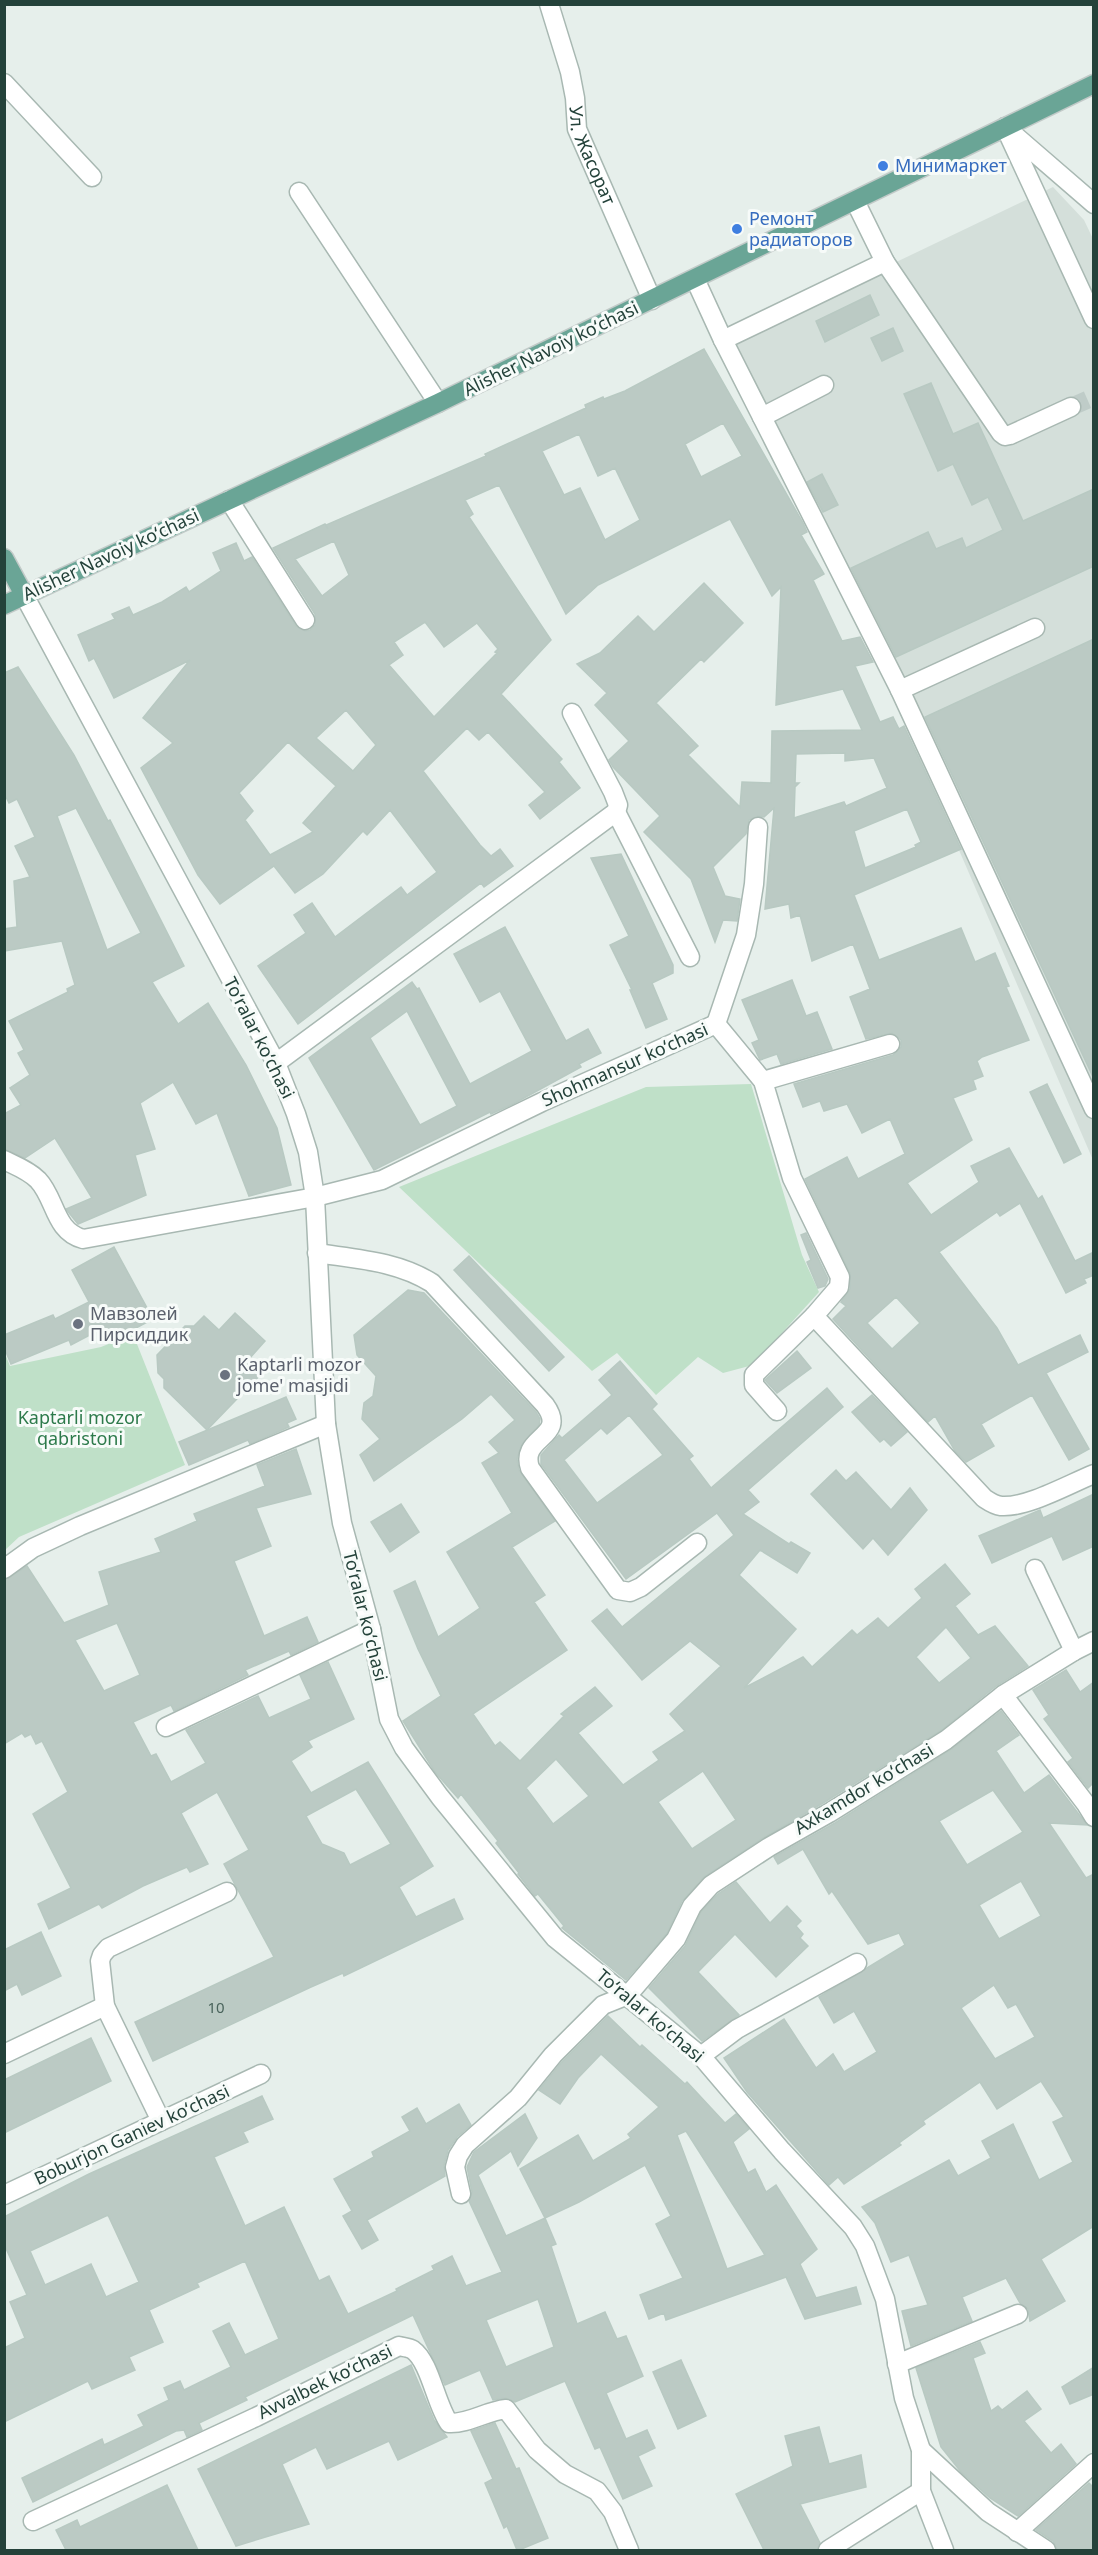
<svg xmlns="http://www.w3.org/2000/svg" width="1098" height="2555" font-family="'Noto Sans',sans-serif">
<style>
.built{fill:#d4dfda}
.green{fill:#bfe0c8}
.building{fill:#bbcac4;stroke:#b8c9c2;stroke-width:1.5;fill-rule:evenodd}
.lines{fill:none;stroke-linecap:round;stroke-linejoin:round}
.minor-tunnel{stroke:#bfccc8;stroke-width:18;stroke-dasharray:18 9;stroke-linecap:butt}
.minor-casing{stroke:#a8b8b2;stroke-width:21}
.major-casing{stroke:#c2cac8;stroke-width:21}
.minor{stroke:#fff;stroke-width:18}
.major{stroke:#6aa596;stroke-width:18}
.shop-dot{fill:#3f7fe0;stroke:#f7fbf9;stroke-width:2}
.worship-dot{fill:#6b7280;stroke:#f7fbf9;stroke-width:2}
.labels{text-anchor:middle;stroke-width:6;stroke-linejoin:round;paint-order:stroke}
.number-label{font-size:15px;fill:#4a645c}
.street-label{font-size:18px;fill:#24423a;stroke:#f7fbf9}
.shop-label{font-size:18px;fill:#366cbe;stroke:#f7fbf9;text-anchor:start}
.worship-label{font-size:18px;fill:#5b616d;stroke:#f7fbf9;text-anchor:start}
.park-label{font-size:18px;fill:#2d7a4b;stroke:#f7fbf9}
</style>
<rect width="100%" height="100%" fill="#e6efeb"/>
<polygon class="built" points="1053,187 1084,220 1094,241 1093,1160 898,709 725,344"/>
<g class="green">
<polygon points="751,1084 802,1255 819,1292 753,1365 723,1373 698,1357 656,1395 617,1353 592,1371 399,1187 646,1087"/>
<polygon points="133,1334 185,1465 19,1537 5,1550 5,1354 10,1366 101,1347"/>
</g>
<g class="building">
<polygon points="870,295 879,315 825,342 816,321"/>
<polygon points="893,328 903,351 882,361 871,338"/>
<path d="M704,349L803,523L807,532L801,535L824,574L813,580L842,641L860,637L873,662L855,666L880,722L893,717L899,729L904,726L961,849L854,895L879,960L961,928L975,962L995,953L1009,986L1006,987L1029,1040L982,1057L977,1061L983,1076L973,1080L976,1089L953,1098L972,1140L907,1183L931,1215L979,1182L971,1166L1009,1148L1038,1199L1042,1196L1075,1261L1094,1252V1275L1084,1279L1086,1283L1066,1293L1020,1203L1000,1216L997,1212L939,1252L997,1328L1018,1365L1080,1335L1088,1352L1046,1373L1089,1449L1069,1460L1032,1395L981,1424L994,1446L966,1462L955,1451L935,1416L928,1422L833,1319L846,1306L841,1302L850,1289V1273L805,1179L847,1157L858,1179L905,1154L890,1119L862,1133L847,1104L824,1111L820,1101L803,1107L794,1084L893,1055L901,1047V1040L892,1033L866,1039L850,997L870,989L853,944L812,961L800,915L791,918L789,904L765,909L774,808L764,817L758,816L749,820L746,834L713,867L725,896L740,899L737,921L723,920L715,942L691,879L644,832L660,816L613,767L609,760L629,741L595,705L607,693L577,664L600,653L638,616L654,632L704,583L743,623L704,662L701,659L656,703L698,746L688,755L740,807L742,782L771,783L772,731L862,730L843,689L776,705L781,587L772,596L730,519L598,585L566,614L499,485L465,500L473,514L469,517L551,640L501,694L562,759L559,762L580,788L540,819L529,805L545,792L488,732L479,740L467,728L423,771L480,845L491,856L500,849L513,866L484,887L481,883L298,1024L258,966L306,933L294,915L312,903L335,937L401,887L407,895L437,872L390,810L367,835L363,831L323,874L295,893L274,866L220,904L198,875L141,768L173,743L143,718L190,660L114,698L94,658L89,661L78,635L115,619L112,614L129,607L133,615L162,602L186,587L189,592L221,571L213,553L236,543L244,561L252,557L296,626L305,631L310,630L315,625V614L273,548L325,524L328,529L326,525L486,456L485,454L586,408L585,405L603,397L604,399L625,391ZM723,423L742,456L701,477L685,444ZM579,434L598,476L615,468L640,520L605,540L580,488L564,495L542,451ZM334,541L349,575L322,596L295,559ZM425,622L444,647L477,623L498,649L495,652L497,653L434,717L389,665L403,655L394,642ZM346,710L376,745L353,771L316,738ZM288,742L336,786L303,823L313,832L270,855L245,820L253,811L239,793ZM845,753V761L874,758L887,788L846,806L844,802L794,818L795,787L799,783H795L796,754ZM907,809L921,842L915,845L916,847L865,868L854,831ZM896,1297L920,1323L892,1349L867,1323Z"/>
<polygon points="931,383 953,434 978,423 1023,521 1094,489 1094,566 896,657 851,568 928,532 936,549 962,538 966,548 1003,530 988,497 972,505 953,464 938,471 904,394"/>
<polygon points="822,474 838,505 823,512 807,482"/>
<polygon points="1094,639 1094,1079 925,717"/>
<path d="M18,667L74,755L108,821L110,820L184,966L152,982L178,1024L208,1003L246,1065L277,1128L291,1185L249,1196L217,1113L196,1124L173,1082L140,1103L155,1149L135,1155L146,1195L78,1224L66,1209L92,1198L55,1138L25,1158L4,1149V1114L21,1105L10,1088L30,1075L18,1053L24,1050L9,1021L68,992L67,989L75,985L62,941L4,951V929L17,927L14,881L30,877L15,846L35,837L17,799L9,803L4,793V673ZM76,808L141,933L107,950L57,816Z"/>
<polygon points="621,854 673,965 673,973 652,983 667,1019 646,1028 630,990 632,990 610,945 629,936 591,858"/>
<path d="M505,927L566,1041L588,1029L601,1053L579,1064L581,1067L513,1104L491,1114L490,1112L374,1170L309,1058L412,982L417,989L419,988L470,1084L532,1051L500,991L480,1002L454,954ZM407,1011L457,1106L420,1125L370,1038Z"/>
<polygon points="792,980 806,1016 817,1012 832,1049 781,1064 777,1054 760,1060 752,1043 759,1040 742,1000"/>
<polygon points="1047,1084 1081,1154 1064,1163 1030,1092"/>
<polygon points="806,1233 828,1279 825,1286 818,1288 807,1262 811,1260 801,1235"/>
<polygon points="114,1247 153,1319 110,1342 103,1328 71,1345 69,1340 11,1364 4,1347 4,1335 53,1315 55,1319 89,1302 72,1270"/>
<polygon points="469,1256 564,1357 549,1371 454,1270"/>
<path d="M408,1290L424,1293L536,1412L540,1419L539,1425L521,1446L517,1459L519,1470L555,1521L512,1547L545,1595L534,1602L567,1650L473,1714L495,1746L500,1742L520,1761L564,1716L561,1714L595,1687L612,1706L578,1733L623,1785L659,1760L653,1752L685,1731L670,1714L721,1666L690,1641L642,1680L592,1621L607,1609L622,1627L734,1535L717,1513L626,1579L541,1464V1455L559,1435L562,1438L612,1395L599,1380L620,1361L657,1404L652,1409L693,1456L689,1459L711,1488L827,1388L843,1407L748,1490L759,1502L743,1514L789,1544L791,1542L810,1553L797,1573L760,1550L739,1575L796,1629L744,1688L803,1657L812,1667L852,1630L857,1635L878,1618L888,1628L922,1598L915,1589L945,1564L970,1594L955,1606L978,1635L995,1626L1028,1666L996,1686L940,1731L823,1803L763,1838L705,1876L682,1901L667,1933L626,1980L562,1928L564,1926L538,1894L535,1896L518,1874L519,1873L496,1843L498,1841L461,1794L458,1798L435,1772L403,1721L441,1696L418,1649L394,1591L415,1581L438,1637L480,1608L447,1552L512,1513L482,1463L499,1453L489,1442L515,1420L491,1394L462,1419L374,1481L360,1455L380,1439L362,1419L364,1403L373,1396L376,1376L357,1355L354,1335ZM629,1415L663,1455L597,1503L564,1460L601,1428L607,1434ZM946,1627L971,1658L939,1683L916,1657ZM556,1759L589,1796L553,1824L526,1788ZM703,1771L736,1820L692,1849L658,1802Z"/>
<polygon points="235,1313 265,1341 249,1359 263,1372 207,1430 164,1388 164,1379 158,1373 157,1355 185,1326 194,1326 204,1316 219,1330"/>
<polygon points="797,1351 811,1368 777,1393 765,1380"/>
<polygon points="872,1395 907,1432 891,1446 884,1439 880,1442 852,1412"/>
<polygon points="286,1397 296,1419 287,1423 289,1427 250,1444 248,1440 189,1465 179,1442"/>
<path d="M296,1449L311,1494L256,1508L271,1546L234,1561L264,1636L307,1617L318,1642L291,1655L289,1651L245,1670L248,1675L174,1711L171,1705L133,1722L151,1756L156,1754L171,1782L206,1763L186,1730L258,1696L269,1718L311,1699L300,1675L328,1662L354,1719L308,1741L312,1747L291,1761L311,1793L368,1762L433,1866L399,1887L416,1917L454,1899L463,1919L344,1976L343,1973L311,1987L153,2061L135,2022L274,1957L224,1864L249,1850L217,1792L181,1813L208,1864L190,1872L187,1867L143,1886L102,1908L99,1904L49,1929L38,1904L71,1888L33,1814L68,1792L42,1741L36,1744L31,1734L25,1737L22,1733L4,1744V1580L27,1566L64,1623L109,1605L99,1572L161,1552L155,1539L197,1521L194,1514L265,1486L257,1465ZM117,1623L140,1675L104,1691L75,1640ZM356,1789L391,1844L350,1865L344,1853L322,1844L306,1816Z"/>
<polygon points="836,1470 846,1481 856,1472 891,1510 910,1488 927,1510 888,1555 873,1538 863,1549 811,1494"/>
<polygon points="1094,1494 1094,1546 1063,1560 1052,1536 992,1563 979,1536 1040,1510 1043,1518"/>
<polygon points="401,1504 419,1532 390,1552 371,1522"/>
<polygon points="1066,1670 1080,1692 1094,1682 1094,1786 1092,1784 1088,1788 1068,1762 1073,1758 1044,1719 1049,1715 1033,1690"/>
<path d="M1001,1711L1019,1735L996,1751L1024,1793L1049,1775L1087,1825L1049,1823L1086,1878L1094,1874V2226L1041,2259L1065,2301L1030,2321L1028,2309L1020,2303L1006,2278L962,2297L972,2321L911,2346L902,2311L928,2305L909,2255L891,2262L875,2223L862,2207L949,2160L958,2176L991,2158L982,2141L1013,2124L1039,2180L1073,2162L1053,2122L1064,2117L1041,2081L997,2109L980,2082L923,2121L925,2124L899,2143L901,2145L844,2184L838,2177L829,2185L747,2092L724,2058L784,2019L816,2068L833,2054L844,2072L877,2052L854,2011L834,2023L819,1997L905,1945L899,1933L868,1944L832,1891L829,1894L803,1849L778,1864L774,1857L835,1823L952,1749ZM993,1790L1023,1832L967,1865L939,1821ZM1021,1881L1041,1916L999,1939L979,1905ZM994,1985L1008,2008L1016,2004L1035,2037L995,2059L961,2008Z"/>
<polygon points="736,1882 770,1923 787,1906 801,1921 796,1926 803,1934 800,1938 808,1946 776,1977 735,1934 698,1972 739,2015 702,2041 649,1988 685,1946 701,1912 718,1894"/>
<polygon points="41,1932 61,1976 22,1995 17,1984 4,1991 4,1950"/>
<path d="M608,2016L640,2047L642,2045L685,2084L687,2082L725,2123L736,2114L749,2129L733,2142L748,2173L755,2169L766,2192L776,2185L817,2249L800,2264L816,2298L856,2287L861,2304L805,2319L786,2277L666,2320L664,2313L649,2319L640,2295L683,2278L656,2224L671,2216L645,2165L579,2202L545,2218L520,2169L578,2135L593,2161L631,2138L628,2134L659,2107L601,2054L578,2078L560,2104L539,2090L561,2063ZM686,2131L765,2255L727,2269L677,2135Z"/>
<polygon points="91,2038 111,2081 4,2133 4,2080"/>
<path d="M262,2096L273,2119L243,2132L248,2142L214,2157L245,2226L284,2207L319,2281L329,2276L348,2314L397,2291L396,2289L434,2270L432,2266L452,2256L466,2286L502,2272L469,2201L472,2192L467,2167L474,2152L525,2114L537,2138L518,2166L511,2151L478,2175L506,2236L545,2218L556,2244L551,2246L577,2324L605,2312L617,2339L626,2336L643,2376L606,2393L626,2439L647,2430L655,2448L638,2456L652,2486L623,2499L600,2447L595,2449L565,2381L515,2402L505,2398L493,2400L480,2370L445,2385L413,2315L245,2397L247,2400L199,2423L202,2430L187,2437L184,2430L176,2431L33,2502L22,2478L102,2439L104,2445L144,2426L138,2415L169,2400L164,2388L180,2381L184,2390L231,2367L213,2331L229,2323L245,2355L279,2339L245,2261L197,2283L199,2287L149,2310L163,2342L129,2357L135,2370L92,2389L88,2381L4,2422V2348L25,2338L10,2302L27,2295L4,2244V2217L89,2174ZM108,2215L139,2282L106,2297L91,2264L45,2285L30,2251ZM538,2299L554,2347L506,2367L486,2320Z"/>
<polygon points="459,2104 471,2125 457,2137 448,2150 444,2165 445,2176 367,2220 378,2240 362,2249 343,2216 352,2211 334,2179 374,2157 372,2152 410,2131 402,2117 417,2108 426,2124"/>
<polygon points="980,2342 985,2353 973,2358 991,2411 998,2406 1002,2410 1027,2391 1041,2409 1024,2421 1051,2453 1061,2444 1076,2464 1018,2516 990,2498 961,2472 941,2447 916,2368"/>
<polygon points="681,2360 706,2416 678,2429 653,2372"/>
<polygon points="411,2365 434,2420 447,2437 398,2460 389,2441 327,2469 316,2447 282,2464 309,2524 236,2546 198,2469"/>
<polygon points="1094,2367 1094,2394 1070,2404 1062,2387"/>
<polygon points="495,2423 516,2469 519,2468 548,2538 519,2550 517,2550 507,2526 504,2528 485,2483 493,2479 471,2431"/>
<polygon points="819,2427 829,2464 861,2455 866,2487 800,2504 820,2543 817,2550 764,2550 736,2494 793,2466 785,2436"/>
<polygon points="1089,2483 1094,2488 1094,2550 1057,2550 1053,2541 1036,2530"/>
<polygon points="167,2485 198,2550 66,2550 56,2530 77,2520 80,2527"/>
</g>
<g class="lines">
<polyline class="minor-tunnel" points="1071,407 1094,397"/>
<g class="minor-casing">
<g id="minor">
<path id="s1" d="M549,4L570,72L575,98L577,129L652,300"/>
<polyline points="4,83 92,177"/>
<polyline points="299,192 438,403"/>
<polyline points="855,201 885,262 1001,433 1005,436 1010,435 1071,407"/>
<polyline points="1094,204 1005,127 1094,319"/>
<polyline points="695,279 723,340 900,690 1094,1109"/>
<polyline points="723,340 885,262"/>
<polyline points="762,417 824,385"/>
<polyline points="229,500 305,620"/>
<polyline points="24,595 276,1063 296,1114 308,1152 315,1197 326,1424 342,1523 371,1629 389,1719 404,1748 440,1797 555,1938 701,2056 782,2151 853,2227 865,2246 885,2299 904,2398 921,2450 921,2491 944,2550"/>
<polyline points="900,690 1035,628"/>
<polyline points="616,812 690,957"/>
<polyline points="716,1024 746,935 754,884 758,827"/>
<polyline points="276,1063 616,812 618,805 613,792 572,713"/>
<polyline points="763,1081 890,1044"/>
<path d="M4,1160C16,1166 28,1170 38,1180C56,1199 54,1231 83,1239L315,1197L382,1180L542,1102L716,1024L763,1081L792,1178L840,1277L839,1287L814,1316L984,1498C990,1502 994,1505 1001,1506C1027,1508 1069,1484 1094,1474"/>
<path d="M317,1253C356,1259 397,1261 432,1283L545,1405C569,1438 519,1436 530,1468L618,1590L630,1592L641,1587L697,1543"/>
<polyline points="777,1411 754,1385 754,1375 814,1316"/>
<polyline points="4,1569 33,1548 80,1526 326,1424"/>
<polyline points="1035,1569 1074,1651"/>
<polyline points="1003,1695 1074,1651 1094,1641"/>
<polyline points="166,1727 371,1629"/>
<polyline points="4,2054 105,2006"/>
<polyline points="701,2056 737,2029 857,1963"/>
<polyline points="161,2121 105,2006 100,1961 102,1955 108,1948 227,1892"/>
<polyline points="461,2194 455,2167 458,2156 465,2145 518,2098 553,2055 603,2005 628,1995 676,1939 692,1906 711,1885 769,1847 829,1813 946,1740 1003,1695 1086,1804 1094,1817"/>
<polyline points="4,2195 261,2074"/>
<polyline points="897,2364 1018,2314"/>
<polyline points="921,2450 988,2512 1046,2550"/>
<path d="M33,2521L256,2417L399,2346C402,2347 409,2347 413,2350C430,2362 436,2405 449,2423C469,2424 486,2411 506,2409L537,2450L565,2474L597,2491L613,2512L629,2550"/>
<polyline points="1017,2532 1094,2463"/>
<polyline points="828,2550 921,2491"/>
</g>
</g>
<g class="major-casing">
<g id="major">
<polyline points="4,558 24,595"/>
<polyline points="4,605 438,403 1094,84"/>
</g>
</g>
<use href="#minor" class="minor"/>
<use href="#major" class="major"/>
</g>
<g class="shop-dot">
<circle cx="883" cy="166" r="6"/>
<circle cx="737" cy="229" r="6"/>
</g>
<g class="worship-dot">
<circle cx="78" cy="1324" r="6"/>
<circle cx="225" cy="1375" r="6"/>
</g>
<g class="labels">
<g class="number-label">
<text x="216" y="2013">10</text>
</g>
<g class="street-label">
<text dy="6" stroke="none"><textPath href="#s1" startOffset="158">Ул. Жасорат</textPath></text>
<text transform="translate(551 349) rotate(-26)" y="6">Alisher Navoiy koʻchasi</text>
<text transform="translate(111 555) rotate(-25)" y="6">Alisher Navoiy koʻchasi</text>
<text transform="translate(259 1038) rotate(63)" y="6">Toʻralar koʻchasi</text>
<text transform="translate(625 1065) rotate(-24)" y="6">Shohmansur koʻchasi</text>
<text transform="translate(365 1616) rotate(76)" y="6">Toʻralar koʻchasi</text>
<text transform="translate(864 1789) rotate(-31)" y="6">Axkamdor koʻchasi</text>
<text transform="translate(650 2016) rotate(40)" y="6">Toʻralar koʻchasi</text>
<text transform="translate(132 2135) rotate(-25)" y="6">Boburjon Ganiev koʻchasi</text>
<text transform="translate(325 2382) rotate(-26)" y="6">Avvalbek koʻchasi</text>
</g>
<g class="shop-label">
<text x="895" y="172">Минимаркет</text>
<text x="749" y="225">Ремонт<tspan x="749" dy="21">радиаторов</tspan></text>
</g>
<g class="worship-label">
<text x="90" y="1320">Мавзолей<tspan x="90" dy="21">Пирсиддик</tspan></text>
<text x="237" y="1371">Kaptarli mozor<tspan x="237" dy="21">jome' masjidi</tspan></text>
</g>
<g class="park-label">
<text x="80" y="1424">Kaptarli mozor<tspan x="80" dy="21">qabristoni</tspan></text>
</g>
</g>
<rect width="1098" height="2555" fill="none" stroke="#24423a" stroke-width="12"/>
</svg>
